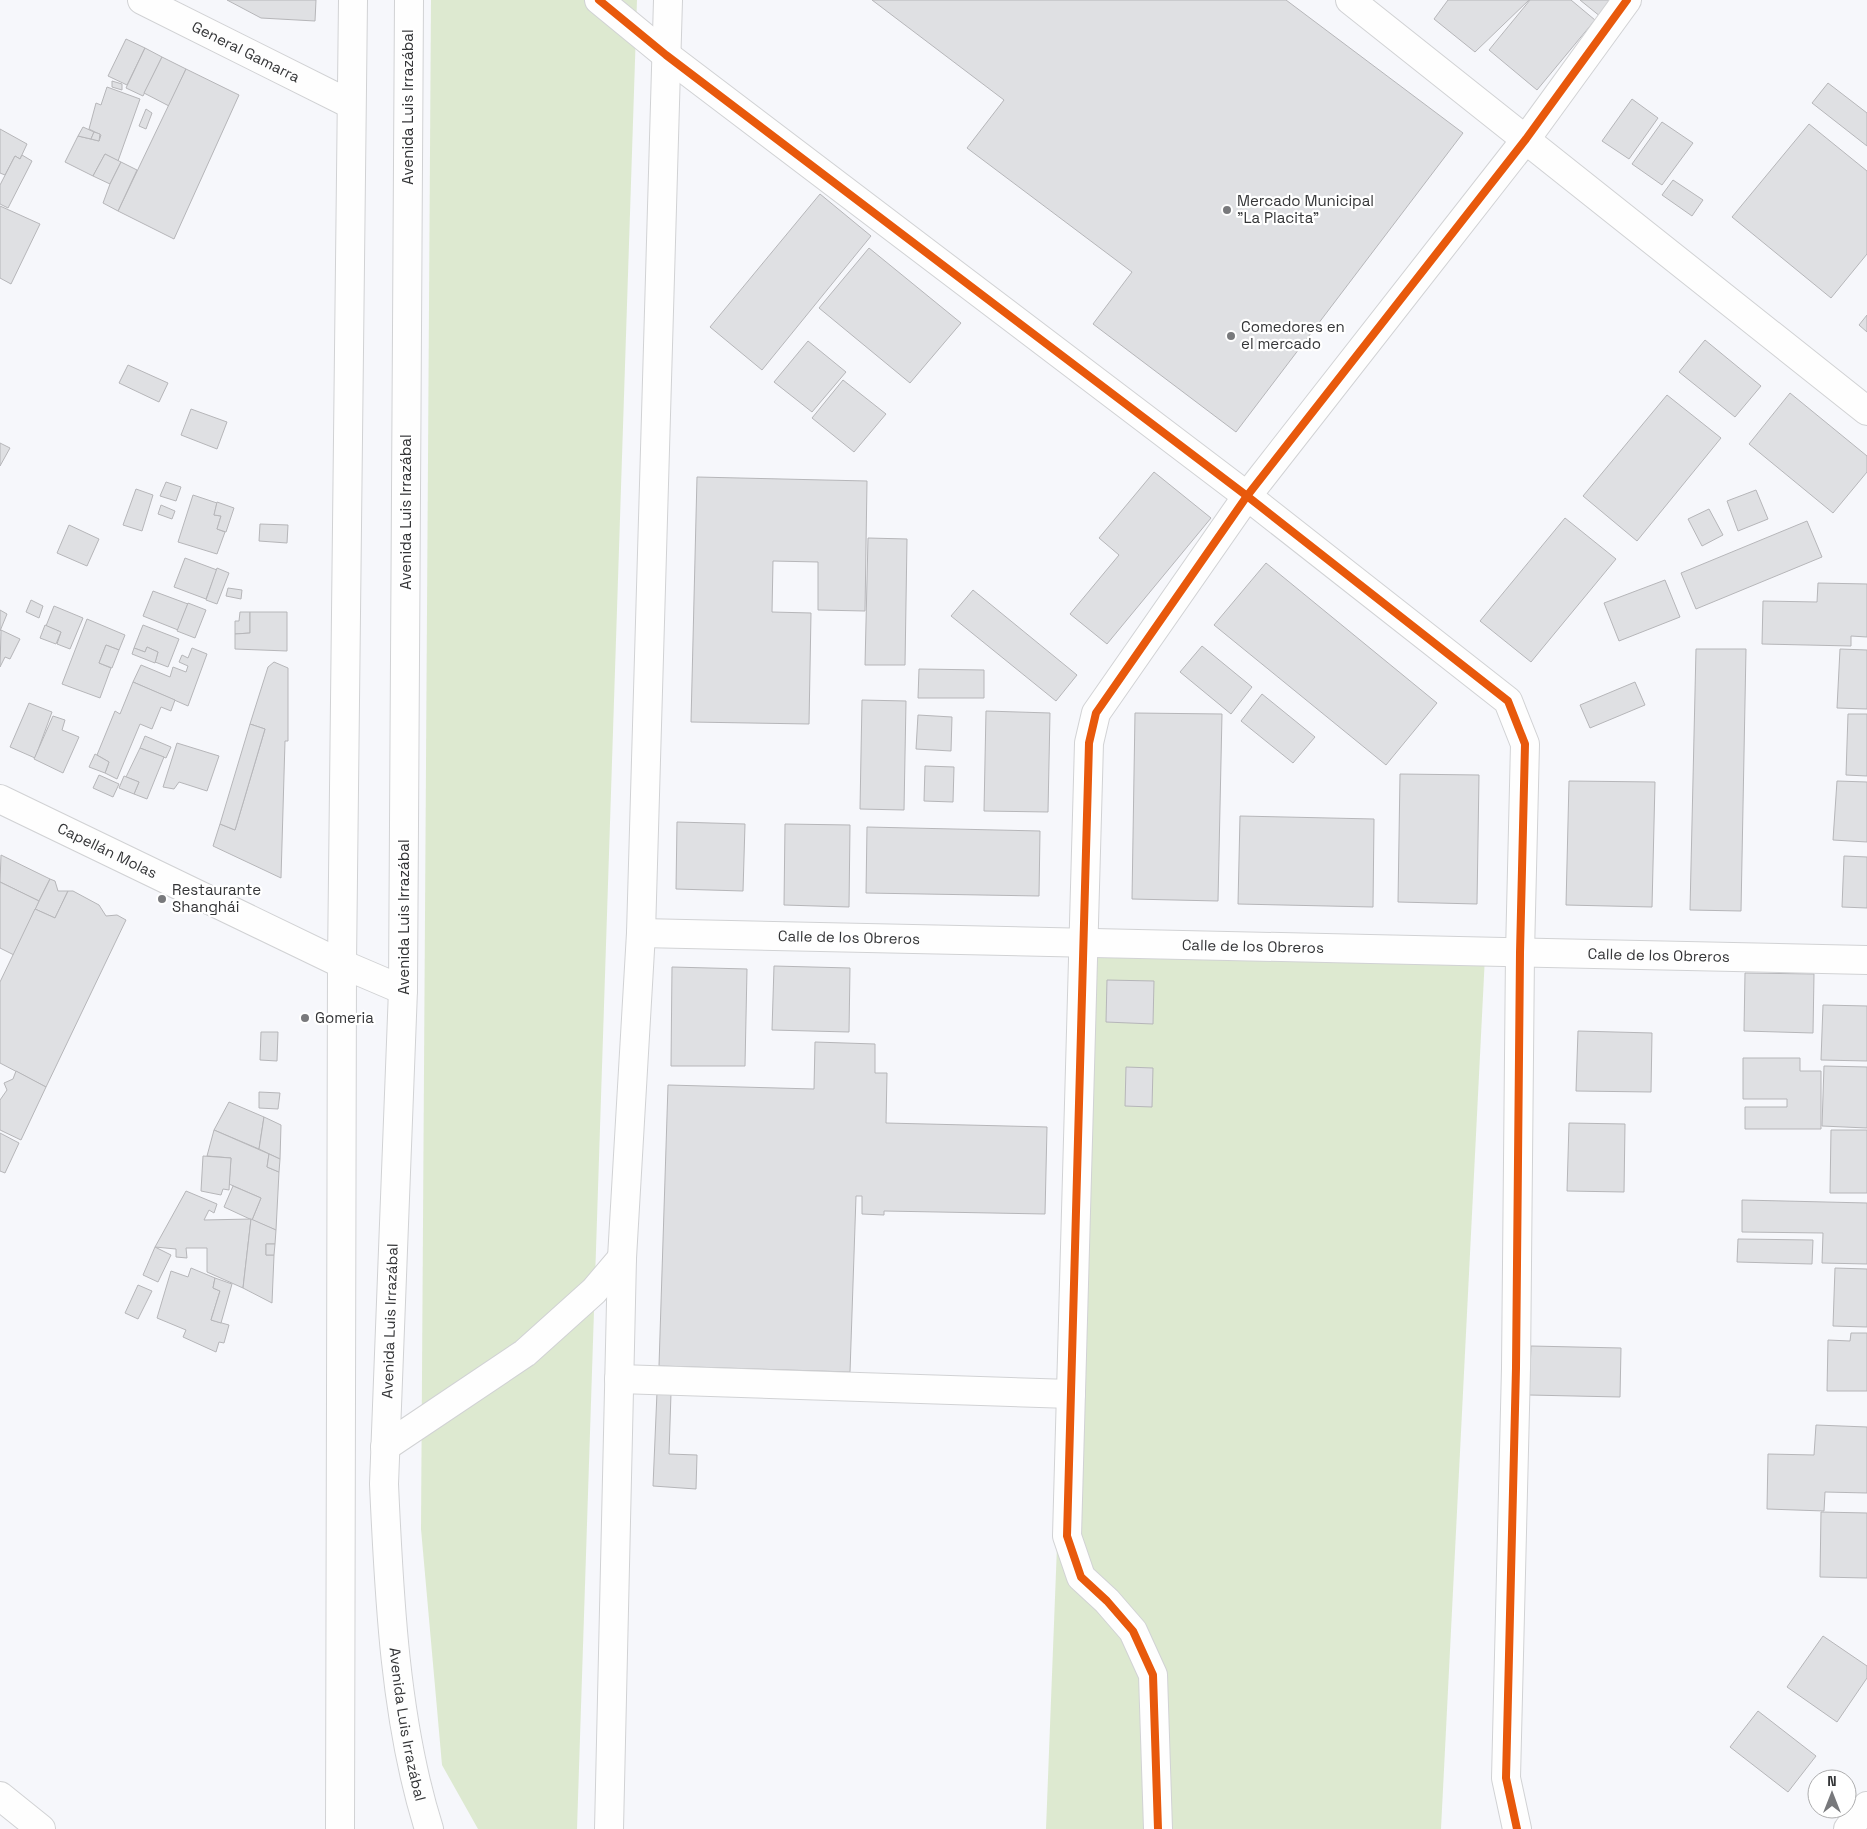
<svg xmlns="http://www.w3.org/2000/svg" width="1867" height="1829" font-family="'Space Grotesk',sans-serif">
<style>
.green{fill:#dde9d0}
.building{fill:#dfe0e3;stroke:#b6b6b9}
.lines{fill:none;stroke-linecap:round;stroke-linejoin:round}
.minor-casing{stroke:#d1d2d4;stroke-width:30}
.highway-casing{stroke:#d1d2d4;stroke-width:30}
.minor{stroke:#fefefe;stroke-width:28}
.highway{stroke:#fefefe;stroke-width:28}
.cycleway-casing{stroke:#fff;stroke-width:11}
.cycleway{stroke:#e8590c;stroke-width:8}
.poi-dot{fill:#78797c;stroke:#fff;stroke-width:2}
.labels{text-anchor:middle;stroke-width:4.5;stroke-linejoin:round;paint-order:stroke}
.street-label{font-size:15px;fill:#343537;stroke:#fff}
.poi-label{font-size:15px;fill:#343537;stroke:#fff;text-anchor:start}
</style>
<rect width="100%" height="100%" fill="#f6f7fb"/>
<g class="green">
<polygon points="431,0 637,0 577,1829 478,1829 442,1765 421,1529"/>
<polygon points="1080,955 1485,956 1441,1829 1046,1829"/>
</g>
<g class="building">
<polygon points="227,0 316,0 315,21 261,18"/>
<polygon points="872,0 1286,0 1463,133 1236,432 1093,324 1132,272 967,148 1004,100"/>
<polygon points="1448,0 1529,0 1475,52 1434,19"/>
<polygon points="1530,0 1571,0 1595,20 1537,90 1489,50"/>
<polygon points="1580,0 1615,0 1601,17"/>
<polygon points="126,39 145,48 127,85 108,76"/>
<polygon points="145,48 162,57 143,96 126,88"/>
<polygon points="162,57 186,69 169,106 144,93"/>
<polygon points="186,69 239,95 174,239 118,211"/>
<polygon points="112,81 122,84 122,90 112,87"/>
<polygon points="1828,83 1867,113 1867,146 1812,103"/>
<polygon points="107,87 140,99 118,161 105,154 93,176 65,162 78,136 99,141 101,135 89,129 96,103 101,105"/>
<polygon points="1632,99 1658,118 1629,159 1602,141"/>
<polygon points="146,109 152,113 146,129 139,126"/>
<polygon points="1662,122 1693,143 1662,185 1632,164"/>
<polygon points="1809,124 1867,171 1867,254 1831,298 1732,217"/>
<polygon points="83,127 94,132 91,139 78,136"/>
<polygon points="0,129 27,144 20,159 15,156 5,175 0,173"/>
<polygon points="94,132 100,134 99,141 91,139"/>
<polygon points="105,154 121,162 110,184 93,176"/>
<polygon points="22,155 32,161 8,208 0,204 0,185 15,156 20,159"/>
<polygon points="121,162 137,170 118,211 103,203 110,184"/>
<polygon points="1673,180 1703,200 1692,216 1662,195"/>
<polygon points="820,194 871,236 762,370 710,327"/>
<polygon points="0,206 40,224 11,284 0,278"/>
<polygon points="869,248 961,323 910,383 819,308"/>
<polygon points="1867,315 1867,332 1859,325"/>
<polygon points="1705,340 1761,386 1735,417 1679,372"/>
<polygon points="808,341 846,372 812,412 774,382"/>
<polygon points="128,365 168,383 159,402 119,383"/>
<polygon points="843,380 886,414 854,452 812,418"/>
<polygon points="1790,393 1867,456 1867,472 1833,513 1749,444"/>
<polygon points="1667,395 1721,438 1637,541 1583,496"/>
<polygon points="191,409 227,422 217,449 181,435"/>
<polygon points="0,443 10,448 0,466"/>
<polygon points="1154,472 1211,518 1107,644 1070,614 1119,555 1099,538"/>
<polygon points="697,477 867,481 865,611 818,610 818,562 773,561 772,612 811,613 809,724 691,722"/>
<polygon points="166,482 181,487 176,501 160,496"/>
<polygon points="136,489 153,495 142,531 123,525"/>
<polygon points="1756,490 1768,519 1738,531 1727,501"/>
<polygon points="193,495 217,503 214,515 221,516 217,529 225,532 217,554 178,542"/>
<polygon points="217,502 234,508 226,532 217,529 221,516 214,515"/>
<polygon points="161,505 175,511 172,519 158,514"/>
<polygon points="1709,509 1723,535 1702,546 1688,519"/>
<polygon points="1565,518 1616,559 1531,662 1480,621"/>
<polygon points="1807,521 1822,557 1696,609 1681,573"/>
<polygon points="260,524 288,525 287,543 259,541"/>
<polygon points="69,525 99,539 87,566 57,553"/>
<polygon points="868,538 907,539 905,665 865,665"/>
<polygon points="185,558 217,570 206,599 174,587"/>
<polygon points="1266,563 1437,703 1386,765 1214,625"/>
<polygon points="217,568 229,573 217,604 206,600"/>
<polygon points="1665,580 1680,617 1619,641 1604,603"/>
<polygon points="1818,583 1867,584 1867,637 1851,636 1851,646 1762,644 1763,601 1817,602"/>
<polygon points="228,588 242,590 241,599 226,596"/>
<polygon points="973,590 1077,675 1056,701 951,616"/>
<polygon points="153,591 188,604 178,630 143,616"/>
<polygon points="31,600 43,606 39,618 26,612"/>
<polygon points="188,603 206,610 195,638 177,631"/>
<polygon points="54,606 83,618 70,649 57,644 61,632 46,626"/>
<polygon points="0,610 7,614 0,631"/>
<polygon points="240,612 250,612 250,633 235,634 235,621 239,621"/>
<polygon points="250,612 287,612 287,651 235,649 235,634 250,633"/>
<polygon points="87,619 125,635 119,650 106,645 99,663 111,668 100,698 62,684"/>
<polygon points="45,625 61,632 56,644 40,638"/>
<polygon points="143,625 179,639 168,667 155,662 158,652 147,647 145,652 134,648"/>
<polygon points="1,630 20,639 10,659 5,657 0,667"/>
<polygon points="106,645 119,650 112,668 99,663"/>
<polygon points="1202,646 1252,687 1231,714 1180,672"/>
<polygon points="147,647 158,652 155,663 132,654 134,648 145,652"/>
<polygon points="192,648 207,654 188,706 133,682 141,665 170,677 173,667 186,672 188,666 179,662 182,655 188,658"/>
<polygon points="1696,649 1746,649 1741,911 1690,910"/>
<polygon points="1840,649 1867,650 1867,709 1837,708"/>
<polygon points="274,662 288,668 288,741 285,741 281,878 213,846 220,824 235,830 265,729 250,724 268,667"/>
<polygon points="919,669 984,670 984,698 918,698"/>
<polygon points="133,682 175,700 171,711 161,707 152,729 140,724 117,779 105,773 109,762 97,755 115,711 120,714"/>
<polygon points="1635,682 1645,705 1590,728 1580,705"/>
<polygon points="1262,694 1315,737 1293,763 1241,721"/>
<polygon points="862,700 906,701 904,810 860,809"/>
<polygon points="29,703 52,712 35,758 10,747"/>
<polygon points="986,711 1050,713 1048,812 984,811"/>
<polygon points="1135,713 1222,714 1218,901 1132,899"/>
<polygon points="1848,714 1867,714 1867,776 1846,775"/>
<polygon points="918,715 952,717 951,751 916,749"/>
<polygon points="53,716 65,720 62,730 79,737 63,773 34,759"/>
<polygon points="250,724 265,729 235,830 220,824"/>
<polygon points="145,736 171,747 166,758 140,748"/>
<polygon points="177,743 219,756 207,791 179,782 174,789 163,787"/>
<polygon points="140,748 164,757 147,799 134,794 139,782 126,777"/>
<polygon points="95,754 109,762 105,773 89,767"/>
<polygon points="925,766 954,767 953,802 924,801"/>
<polygon points="1400,774 1479,775 1477,904 1398,902"/>
<polygon points="99,775 119,784 113,797 93,788"/>
<polygon points="124,776 139,782 134,794 119,788"/>
<polygon points="1569,781 1655,782 1652,907 1566,905"/>
<polygon points="1837,781 1867,782 1867,842 1833,840"/>
<polygon points="1240,816 1374,819 1373,907 1238,904"/>
<polygon points="677,822 745,824 743,891 676,889"/>
<polygon points="785,824 850,825 849,907 784,905"/>
<polygon points="867,827 1040,831 1039,896 866,893"/>
<polygon points="1,855 50,879 39,901 0,882"/>
<polygon points="1844,856 1867,857 1867,908 1842,907"/>
<polygon points="50,879 55,881 58,891 68,891 55,918 35,909"/>
<polygon points="0,882 39,901 14,955 0,948"/>
<polygon points="68,891 73,891 99,905 106,916 117,915 126,920 46,1087 0,1063 0,982 35,909 55,918"/>
<polygon points="774,966 850,968 849,1032 772,1030"/>
<polygon points="672,967 747,969 745,1066 671,1066"/>
<polygon points="1745,973 1814,974 1813,1033 1744,1031"/>
<polygon points="1107,980 1154,981 1153,1024 1106,1022"/>
<polygon points="1823,1005 1867,1006 1867,1061 1821,1060"/>
<polygon points="1578,1031 1652,1033 1651,1092 1576,1091"/>
<polygon points="261,1032 278,1032 277,1061 260,1060"/>
<polygon points="815,1042 875,1044 875,1073 887,1073 886,1123 1047,1127 1045,1214 884,1211 884,1215 862,1214 862,1196 856,1196 850,1372 659,1366 668,1085 814,1089"/>
<polygon points="1743,1058 1800,1058 1800,1071 1821,1071 1821,1129 1745,1129 1745,1107 1787,1107 1787,1099 1743,1099"/>
<polygon points="1824,1066 1867,1067 1867,1128 1822,1126"/>
<polygon points="1126,1067 1153,1068 1152,1107 1125,1106"/>
<polygon points="16,1071 46,1087 21,1140 0,1130 0,1100 7,1090 4,1083 13,1079"/>
<polygon points="259,1092 280,1093 278,1109 259,1108"/>
<polygon points="229,1102 264,1117 259,1149 214,1130"/>
<polygon points="264,1117 281,1125 280,1159 259,1149"/>
<polygon points="1569,1123 1625,1124 1624,1192 1567,1191"/>
<polygon points="214,1130 269,1154 267,1167 279,1172 276,1230 252,1220 261,1198 229,1184 231,1158 207,1156"/>
<polygon points="1831,1130 1867,1130 1867,1193 1830,1193"/>
<polygon points="0,1133 19,1143 5,1173 0,1171"/>
<polygon points="269,1154 280,1159 279,1172 267,1167"/>
<polygon points="203,1156 231,1158 229,1190 223,1189 221,1195 201,1191"/>
<polygon points="233,1186 261,1198 252,1220 224,1207"/>
<polygon points="186,1191 217,1204 214,1213 209,1210 204,1220 251,1219 243,1288 207,1272 207,1248 186,1248 187,1258 176,1257 176,1249 155,1247"/>
<polygon points="1742,1200 1867,1203 1867,1264 1822,1263 1823,1233 1742,1232"/>
<polygon points="251,1219 276,1230 275,1244 266,1244 266,1255 274,1255 272,1303 243,1288"/>
<polygon points="1738,1239 1813,1240 1812,1264 1737,1262"/>
<polygon points="266,1244 275,1244 274,1255 266,1255"/>
<polygon points="155,1247 171,1255 158,1282 143,1275"/>
<polygon points="191,1268 215,1278 213,1288 220,1291 211,1320 229,1325 224,1343 219,1342 216,1352 183,1337 186,1330 157,1318 171,1271 188,1277"/>
<polygon points="1835,1268 1867,1269 1867,1327 1833,1326"/>
<polygon points="215,1278 232,1284 221,1323 211,1320 220,1291 213,1288"/>
<polygon points="138,1285 152,1291 138,1319 125,1313"/>
<polygon points="1851,1333 1867,1333 1867,1391 1827,1391 1828,1340 1850,1341"/>
<polygon points="1531,1346 1621,1348 1620,1397 1529,1395"/>
<polygon points="657,1392 671,1393 669,1454 697,1455 696,1489 653,1486"/>
<polygon points="1816,1425 1867,1427 1867,1493 1825,1492 1824,1511 1767,1509 1768,1454 1814,1455"/>
<polygon points="1821,1512 1867,1513 1867,1578 1820,1577"/>
<polygon points="1823,1636 1867,1666 1867,1678 1837,1722 1787,1687"/>
<polygon points="1758,1711 1816,1756 1788,1792 1730,1747"/>
</g>
<g class="lines">
<g class="minor-casing">
<g id="minor">
<path id="s1" d="M142,0L350,104"/>
<polyline points="599,0 666,55 1247,496 1508,701 1525,744 1520,953 1516,1368 1506,1778 1517,1829"/>
<polyline points="1350,0 1867,411"/>
<path id="s2" d="M0,799L342,964L403,990"/>
<path id="s3" d="M641,933L1867,960"/>
<polyline points="619,1379 1071,1394"/>
<polyline points="385,1447 525,1353 594,1291 622,1258"/>
<polyline points="0,1796 41,1829"/>
<polyline points="609,1829 622,1258 641,933 668,0"/>
<polyline points="1158,1829 1153,1675 1133,1631 1107,1601 1081,1577 1067,1536 1089,743 1096,713 1247,496 1526,139 1627,0"/>
<polyline points="1848,1829 1867,1806"/>
</g>
</g>
<g class="highway-casing">
<g id="highway">
<path id="s4" d="M409,0L403,990L384,1484C389,1596 395,1722 429,1829"/>
<polyline points="340,1829 342,964 353,0"/>
</g>
</g>
<use href="#minor" class="minor"/>
<use href="#highway" class="highway"/>
<g class="cycleway-casing">
<g id="cycleway">
<polyline points="599,0 666,55 1247,496 1508,701 1525,744 1520,953 1516,1368 1506,1778 1517,1829"/>
<polyline points="1158,1829 1153,1675 1133,1631 1107,1601 1081,1577 1067,1536 1089,743 1096,713 1247,496 1526,139 1627,0"/>
</g>
</g>
<use href="#cycleway" class="cycleway"/>
</g>
<g class="poi-dot">
<circle cx="1227" cy="210" r="5"/>
<circle cx="1231" cy="336" r="5"/>
<circle cx="162" cy="899" r="5"/>
<circle cx="305" cy="1018" r="5"/>
</g>
<g class="labels">
<g class="street-label">
<text dy="5" stroke="none"><textPath href="#s1" startOffset="116">General Gamarra</textPath></text>
<text transform="translate(408 107) rotate(-90)" y="5">Avenida Luis Irrazábal</text>
<text transform="translate(406 512) rotate(-90)" y="5">Avenida Luis Irrazábal</text>
<text dy="5" stroke="none"><textPath href="#s2" startOffset="119">Capellán Molas</textPath></text>
<text transform="translate(404 917) rotate(-90)" y="5">Avenida Luis Irrazábal</text>
<text dy="5" stroke="none"><textPath href="#s3" startOffset="208">Calle de los Obreros</textPath></text>
<text dy="5" stroke="none"><textPath href="#s3" startOffset="612">Calle de los Obreros</textPath></text>
<text dy="5" stroke="none"><textPath href="#s3" startOffset="1018">Calle de los Obreros</textPath></text>
<text transform="translate(390 1321) rotate(-88)" y="5">Avenida Luis Irrazábal</text>
<text dy="5" stroke="none"><textPath href="#s4" startOffset="1726">Avenida Luis Irrazábal</textPath></text>
</g>
<g class="poi-label">
<text x="1237" y="206">Mercado Municipal<tspan x="1237" dy="17">"La Placita"</tspan></text>
<text x="1241" y="332">Comedores en<tspan x="1241" dy="17">el mercado</tspan></text>
<text x="172" y="895">Restaurante<tspan x="172" dy="17">Shanghái</tspan></text>
<text x="315" y="1023">Gomeria</text>
</g>
</g>
<g transform="translate(1832 1794)"><circle r="24" fill="#ffffff" stroke="#aeaeaf"/>
<path d="M0-4L9 19L0 12L-9 19Z" fill="#78797c"/>
<text y="-8" font-size="14" font-weight="bold" text-anchor="middle" fill="#343537">N</text>
</g>
</svg>
